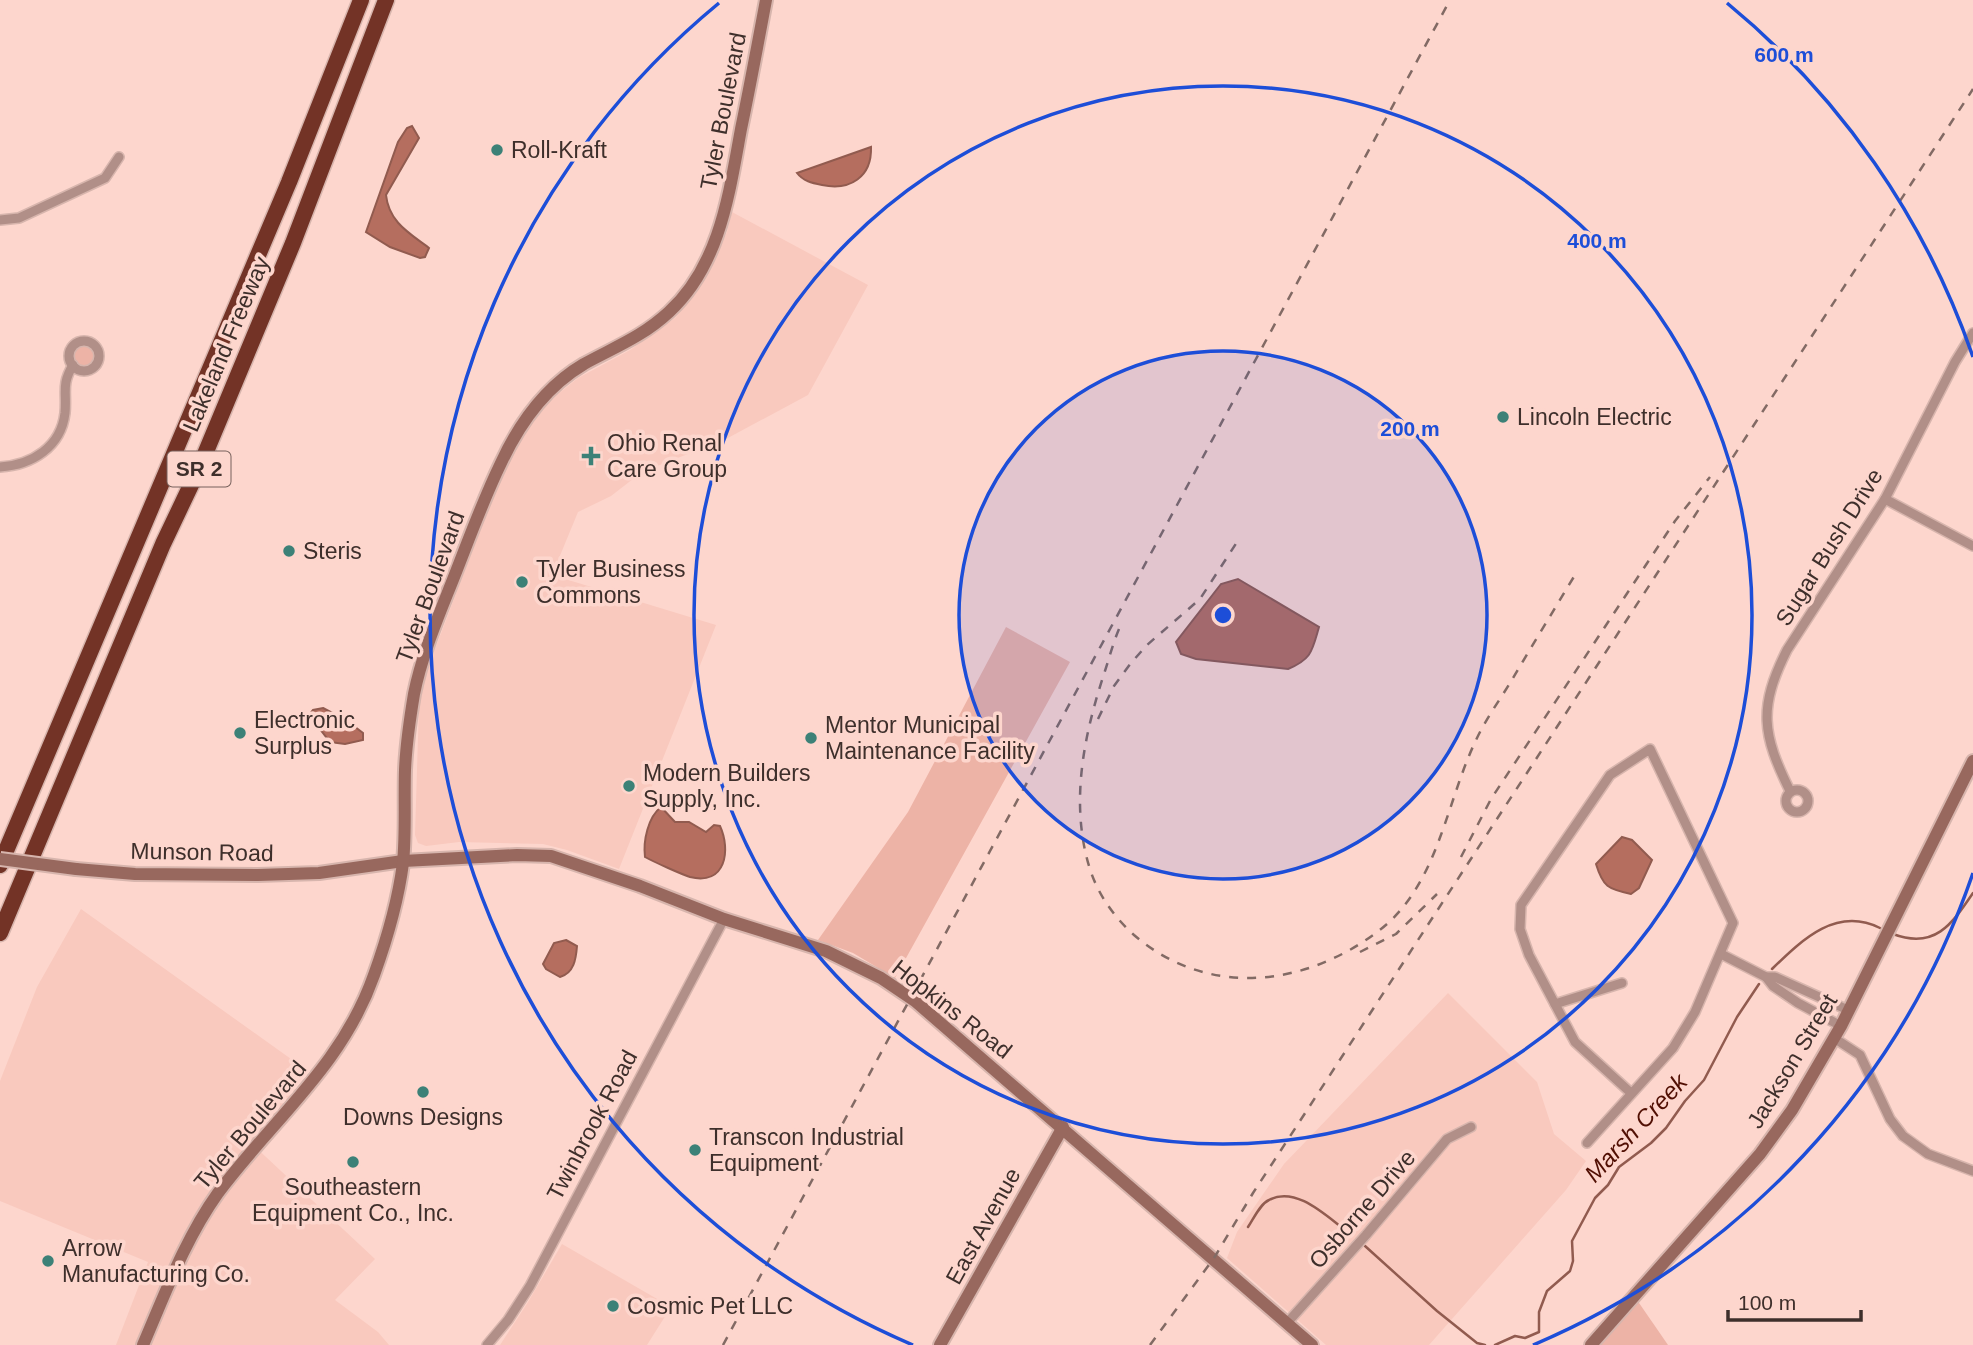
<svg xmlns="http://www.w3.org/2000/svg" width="1973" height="1345" font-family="Helvetica,sans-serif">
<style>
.built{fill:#f9c9be}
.green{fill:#edb3a6}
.water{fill:#b56e5f;stroke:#915b4f;stroke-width:2}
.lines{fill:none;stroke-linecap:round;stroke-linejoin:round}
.stream{stroke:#915b4f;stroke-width:2.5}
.street-casing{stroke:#d7b5ad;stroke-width:12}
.secondary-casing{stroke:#d7b5ad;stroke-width:16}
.highway-casing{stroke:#d7b5ad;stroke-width:19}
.street{stroke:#b18f88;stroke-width:9}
.secondary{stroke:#98685e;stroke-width:12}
.highway{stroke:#733326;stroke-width:16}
.rail{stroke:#826a64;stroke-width:2.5;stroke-dasharray:9 9;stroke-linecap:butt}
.secondary-bridge-casing{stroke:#d7b5ad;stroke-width:16;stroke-linecap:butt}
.secondary-bridge{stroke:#98685e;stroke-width:12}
.ring{fill:none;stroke:#1d4ed8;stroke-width:3.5}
.poi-dot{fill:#3c8177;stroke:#fdd6cd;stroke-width:2.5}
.labels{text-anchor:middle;stroke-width:7;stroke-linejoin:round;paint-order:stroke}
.shield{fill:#fdd6cd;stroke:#77615c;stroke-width:2}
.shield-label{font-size:21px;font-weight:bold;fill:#3e2f2b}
.street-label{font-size:23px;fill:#3e2f2b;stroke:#fdd6cd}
.poi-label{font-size:23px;fill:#3e2f2b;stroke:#fdd6cd;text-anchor:start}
.water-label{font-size:24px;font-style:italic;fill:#510f03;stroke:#fdd6cd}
.centre{fill:#1d4ed8;stroke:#fdd6cd;stroke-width:3.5}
.ring-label{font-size:21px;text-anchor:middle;font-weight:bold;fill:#1d4ed8;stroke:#fdd6cd;stroke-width:7;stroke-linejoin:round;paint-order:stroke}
</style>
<rect width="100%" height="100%" fill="#fdd6cd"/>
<g class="built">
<polygon points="732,212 868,285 808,395 726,439 642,472 611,496 578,512 552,575 716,625 619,869 567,850 543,844 459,842 426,846 418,843 415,835 419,705 427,670 500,478 527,425 558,394 578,378 630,350 675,318 696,293 712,266 727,232"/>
<polygon points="81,909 305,1069 296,1089 250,1142 375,1259 335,1300 378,1332 389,1345 116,1345 148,1262 0,1201 0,1081 37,987"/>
<polygon points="1448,993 1537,1082 1554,1134 1586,1161 1566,1190 1429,1345 1326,1345 1227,1258 1237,1232 1284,1164"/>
<polygon points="562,1244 671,1307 647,1345 500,1345 528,1302"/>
</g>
<g class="green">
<circle cx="85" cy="356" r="11"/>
<polygon points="1006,627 1070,662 895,978 853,953 818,940 908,812"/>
<polygon points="1637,1300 1668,1345 1597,1345"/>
</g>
<g class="water">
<path d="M412,126L419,138L386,195C389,223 411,234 429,248L425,257L420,258L390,247L366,232L398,142L407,128Z"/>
<path d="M871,147C872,177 850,191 822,185C812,183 803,181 797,173Z"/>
<path d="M1238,579L1319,627C1312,651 1312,659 1288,669L1196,659L1181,654L1176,642L1221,584Z"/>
<polygon points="323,708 346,720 363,733 363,740 345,744 330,742 309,715 313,710"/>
<path d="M661,807L675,822H689L706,832L714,825L720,826C731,850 726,886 690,877C681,874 654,862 645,857C643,841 648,817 661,807Z"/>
<path d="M1622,837L1632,840L1652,860L1639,888L1631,894C1608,889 1603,887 1596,864Z"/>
<path d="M566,940L577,946C576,959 574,973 560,977L546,969L543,964L554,943Z"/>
</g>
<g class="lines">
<g class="stream">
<path d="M1893,934C1935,950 1952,924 1973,893"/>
<path d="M1772,969C1802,940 1836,906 1880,928"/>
<path d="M1248,1227C1254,1218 1260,1204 1269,1200C1297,1185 1328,1218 1349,1233"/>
<polyline points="1365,1246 1437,1311 1477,1343 1485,1345"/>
<polyline points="1495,1345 1515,1336 1525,1338 1539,1332 1539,1312 1547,1291 1570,1271 1573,1261 1572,1241 1595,1198 1608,1185 1619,1167 1651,1143 1666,1128 1685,1101 1704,1080 1737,1017 1759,984"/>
</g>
<g class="street-casing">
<g id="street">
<polyline points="0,220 19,218 105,178 119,157"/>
<circle cx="84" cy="356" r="15"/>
<path d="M0,467C32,465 61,447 65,413C67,392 61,385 73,365"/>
<polyline points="1885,499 1973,546"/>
<circle cx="1797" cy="801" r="11"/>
<path d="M1790,791C1762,734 1758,708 1787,650L1885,499L1955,362L1973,333"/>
<polyline points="1721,954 1766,977 1773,986 1798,1003 1841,1026"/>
<polyline points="1766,977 1775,977 1848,1010"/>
<polyline points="1555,1004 1622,983"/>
<polyline points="1834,1038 1860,1055 1890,1119 1903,1136 1928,1154 1973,1171"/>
<polyline points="1587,1143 1673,1048 1695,1012 1733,923 1650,749 1610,775 1521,905 1520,929 1529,955 1575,1042 1631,1093"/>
<polyline points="1287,1323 1366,1235 1447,1139 1471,1127"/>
<polyline points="487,1345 508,1320 530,1286 724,919"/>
</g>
</g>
<g class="secondary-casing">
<g id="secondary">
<polyline points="76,869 135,874 258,875 319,873 403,861 517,855 551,856 640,886 724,919 826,951 881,978 915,1001 1312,1345"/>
<path d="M143,1345C165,1294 185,1239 218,1193C274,1118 342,1066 374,975C387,939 398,902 403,863C406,833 404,801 405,770C406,745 410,718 414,694C422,654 439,615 454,577C469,539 483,500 501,463C520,422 545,387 584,364C615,347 642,337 669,312C720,265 729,194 741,129C750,86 758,43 766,0"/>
<polyline points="940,1345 1063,1127"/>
<polyline points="1591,1345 1760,1154 1792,1110 1841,1026 1973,761"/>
</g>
</g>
<g class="highway-casing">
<g id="highway">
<polyline points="0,865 289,182 361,0"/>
<polyline points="0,933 163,544 200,466 293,243 386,0"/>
</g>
</g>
<use href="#street" class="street"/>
<use href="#secondary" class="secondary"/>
<use href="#highway" class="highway"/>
<g class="rail">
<path d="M1119,629C1113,643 1109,659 1104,674C1084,735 1070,802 1089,866C1097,893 1113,916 1134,935C1208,999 1307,987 1381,929C1439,883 1446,801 1477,738C1486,719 1499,701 1510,683C1532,646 1555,608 1578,570"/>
<polyline points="1098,719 1114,686 1131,663 1147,645 1200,599 1239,539"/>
<polyline points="1461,857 1491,799 1675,521 1710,477"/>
<polyline points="1360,952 1396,934 1437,894"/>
<polyline points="723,1345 1450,0"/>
<polyline points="1150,1345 1214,1258 1253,1193 1973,89"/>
</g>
<g class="secondary-bridge-casing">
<polyline id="secondary-bridge" points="0,859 76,869"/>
</g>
<use href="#secondary-bridge" class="secondary-bridge"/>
</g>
<circle cx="1223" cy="615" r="264" fill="#1d4ed8" fill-opacity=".12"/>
<g class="ring">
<circle cx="1223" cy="615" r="264"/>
<circle cx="1223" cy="615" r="529"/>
<path d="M1973 873A793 793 0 0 1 1533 1345M913 1345A793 793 0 0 1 719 3M1727 3A793 793 0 0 1 1973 357"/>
</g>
<g class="poi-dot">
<circle cx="497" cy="150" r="7"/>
<circle cx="1503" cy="417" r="7"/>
<path d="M587.5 445.5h7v7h7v7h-7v7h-7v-7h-7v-7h7z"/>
<circle cx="289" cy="551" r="7"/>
<circle cx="522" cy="582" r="7"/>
<circle cx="240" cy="733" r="7"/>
<circle cx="811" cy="738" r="7"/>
<circle cx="629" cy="786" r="7"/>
<circle cx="423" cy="1092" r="7"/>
<circle cx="695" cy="1150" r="7"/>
<circle cx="353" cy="1162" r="7"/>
<circle cx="48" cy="1261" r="7"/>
<circle cx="613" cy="1306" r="7"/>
</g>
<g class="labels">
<rect class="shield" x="167.5" y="451.5" width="63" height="35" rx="5"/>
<g class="shield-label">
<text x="199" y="476">SR 2</text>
</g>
<g class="street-label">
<text transform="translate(723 111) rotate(-79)" y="8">Tyler Boulevard</text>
<text transform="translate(226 344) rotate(-67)" y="8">Lakeland Freeway</text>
<text transform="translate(1829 547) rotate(-58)" y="8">Sugar Bush Drive</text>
<text transform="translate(430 587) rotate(-70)" y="8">Tyler Boulevard</text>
<text transform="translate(202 852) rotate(1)" y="8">Munson Road</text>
<text transform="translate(952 1009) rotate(38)" y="8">Hopkins Road</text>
<text transform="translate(1792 1061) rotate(-59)" y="8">Jackson Street</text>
<text transform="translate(250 1125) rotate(-50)" y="8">Tyler Boulevard</text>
<text transform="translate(592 1125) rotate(-62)" y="8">Twinbrook Road</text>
<text transform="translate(1362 1209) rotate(-49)" y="8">Osborne Drive</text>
<text transform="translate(983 1226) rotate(-61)" y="8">East Avenue</text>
</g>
<g class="poi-label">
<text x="511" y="158">Roll-Kraft</text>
<text x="1517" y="425">Lincoln Electric</text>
<text x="607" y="451">Ohio Renal<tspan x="607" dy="26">Care Group</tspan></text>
<text x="303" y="559">Steris</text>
<text x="536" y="577">Tyler Business<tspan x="536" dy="26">Commons</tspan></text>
<text x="254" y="728">Electronic<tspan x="254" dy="26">Surplus</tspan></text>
<text x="825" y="733">Mentor Municipal<tspan x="825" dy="26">Maintenance Facility</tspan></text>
<text x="643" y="781">Modern Builders<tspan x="643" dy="26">Supply, Inc.</tspan></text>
<text x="423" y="1125" text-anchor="middle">Downs Designs</text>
<text x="709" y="1145">Transcon Industrial<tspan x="709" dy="26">Equipment</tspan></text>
<text x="353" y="1195" text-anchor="middle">Southeastern<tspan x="353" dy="26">Equipment Co., Inc.</tspan></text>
<text x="62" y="1256">Arrow<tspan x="62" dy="26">Manufacturing Co.</tspan></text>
<text x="627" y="1314">Cosmic Pet LLC</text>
</g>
<g class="water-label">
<text transform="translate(1636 1128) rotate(-47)" y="8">Marsh Creek</text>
</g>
</g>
<circle cx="1223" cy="615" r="10" class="centre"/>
<g class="ring-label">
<text x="1784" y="62">600 m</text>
<text x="1597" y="248">400 m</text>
<text x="1410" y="436">200 m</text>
</g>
<path d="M1728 1310v10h133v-10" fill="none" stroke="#3e2f2b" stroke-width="3.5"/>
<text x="1738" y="1310" font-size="21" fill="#3e2f2b" stroke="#fdd6cd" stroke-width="5" paint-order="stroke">100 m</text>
</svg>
